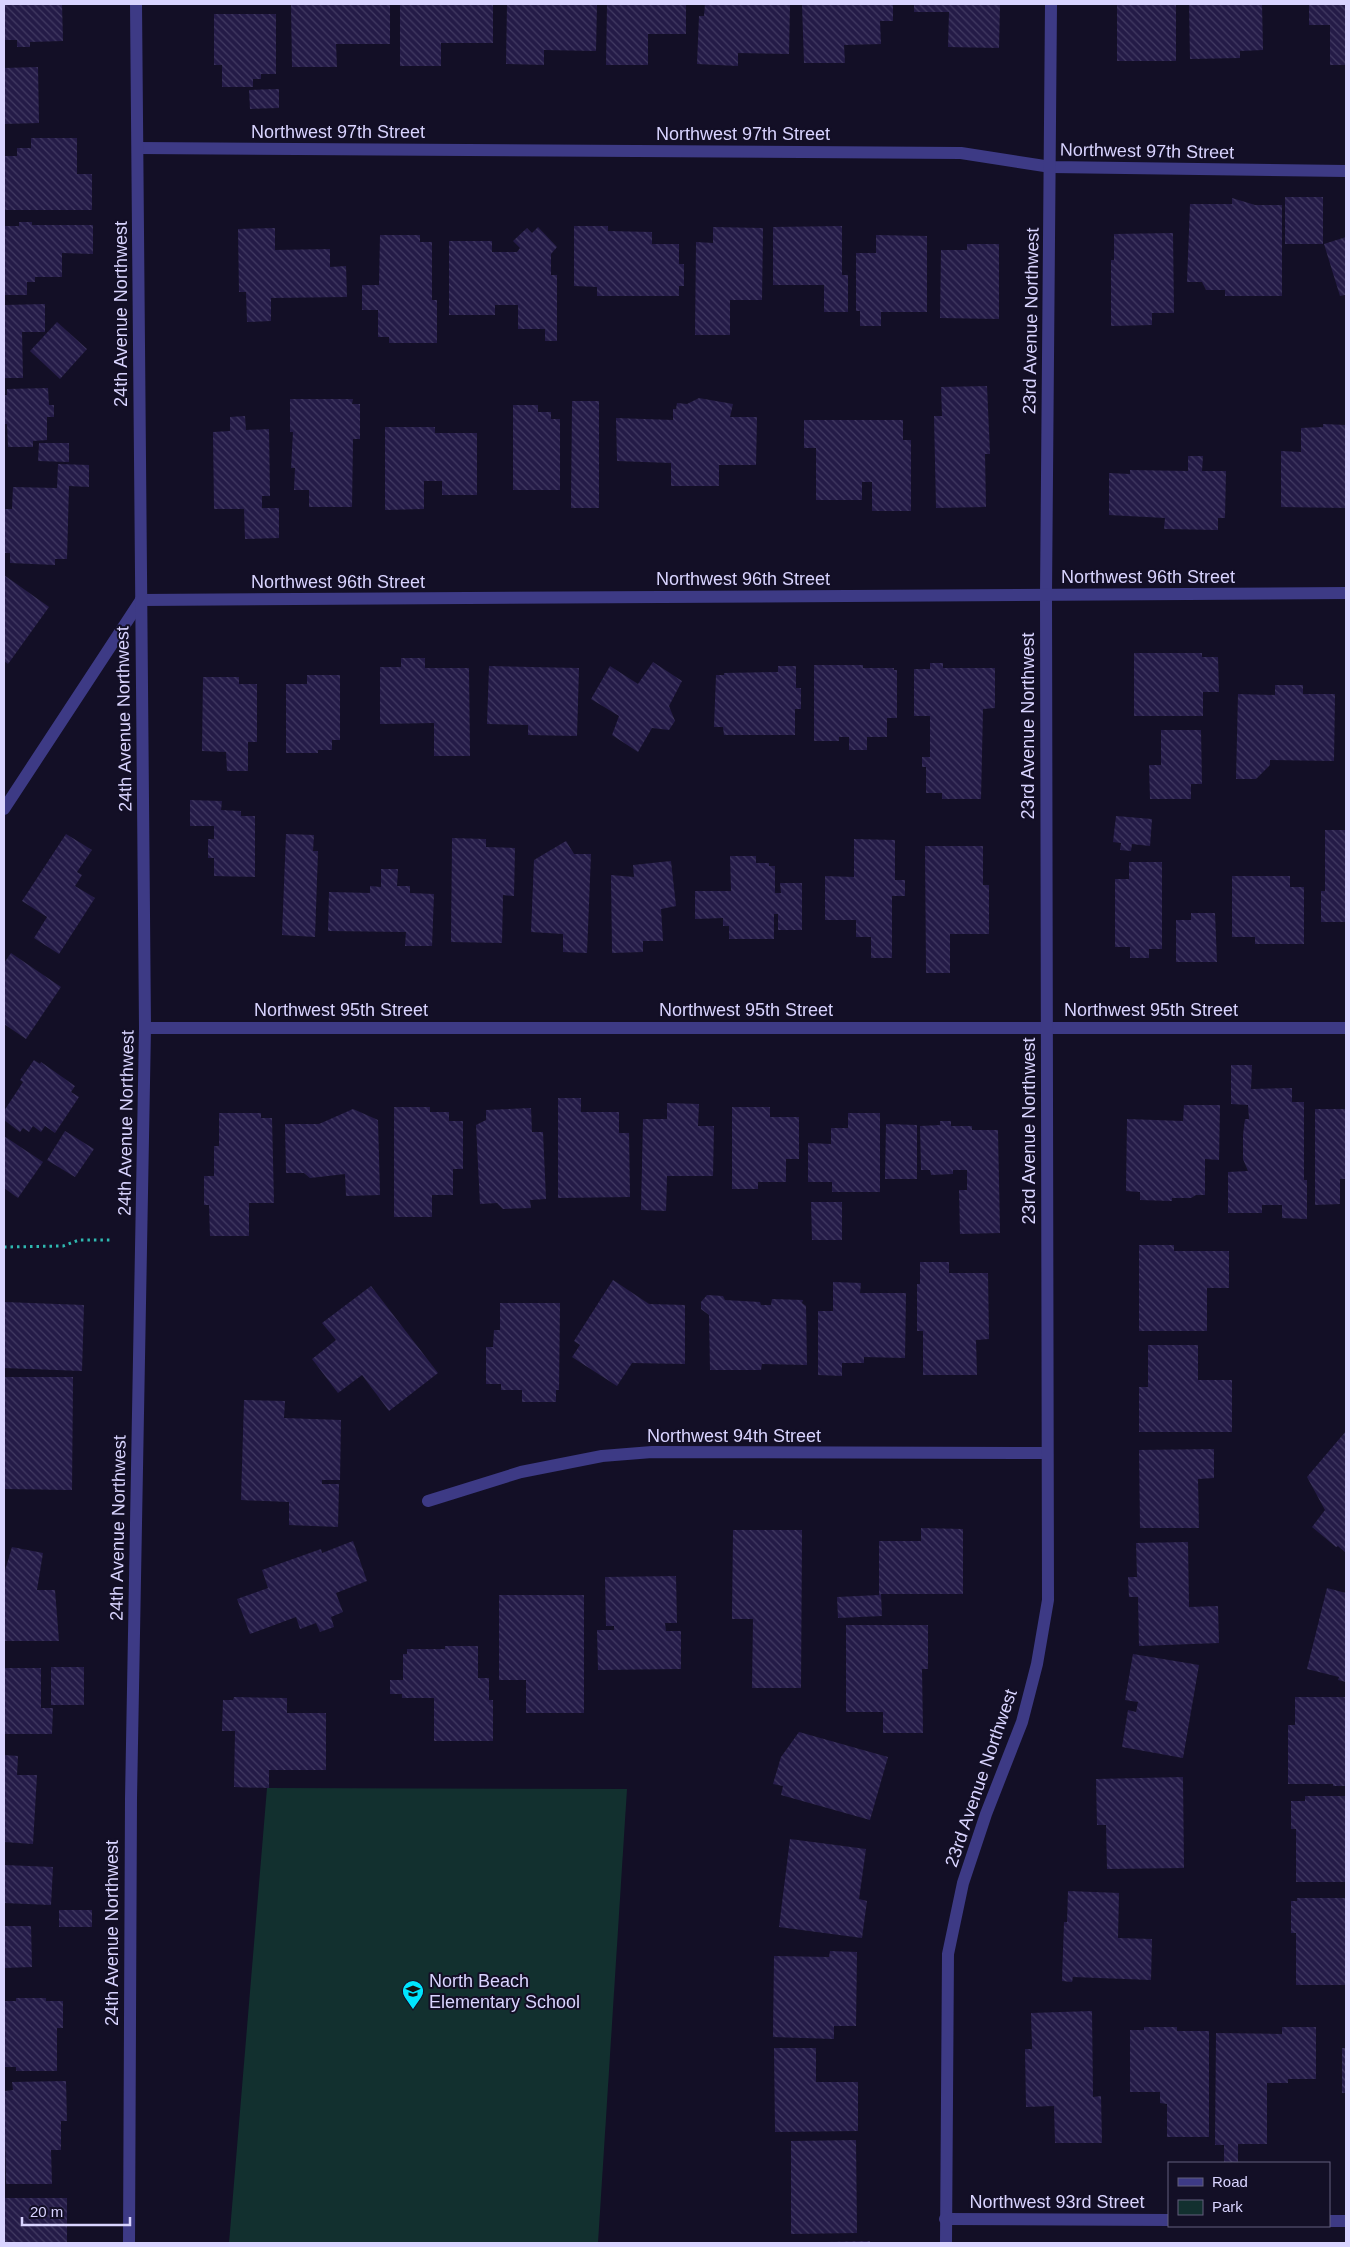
<svg xmlns="http://www.w3.org/2000/svg" width="1350" height="2247" font-family="Helvetica,sans-serif">
<style>
.green{fill:#12302f}
.building{fill:url(#building-back-hatch)}
.lines{fill:none;stroke-linecap:round;stroke-linejoin:round}
.path{stroke:#2fb8b0;stroke-width:3;stroke-dasharray:2.5 4;stroke-linecap:butt}
.minor{stroke:#3d3a85;stroke-width:12}
.tertiary{stroke:#3d3a85;stroke-width:12}
.labels{text-anchor:middle;stroke-width:4;stroke-linejoin:round;paint-order:stroke}
.street-label{font-size:18px;fill:#d9d4ff;stroke:#130f26}
.poi-label{font-size:18px;fill:#d9d4ff;stroke:#130f26;text-anchor:start}
</style>
<defs>
<pattern id="building-back-hatch" width="6" height="6" patternUnits="userSpaceOnUse" patternTransform="scale(1.25)"><rect width="6" height="6" fill="#241b47"/><path d="M-1 5l2 2M0 0l6 6M5-1l2 2" fill="none" stroke="#433b63"/></pattern>
</defs>
<rect width="100%" height="100%" fill="#130f26"/>
<polygon class="green" points="267,1788 627,1789 598,2243 229,2243"/>
<g class="building">
<polygon points="4,4 62,4 63,41 30,42 30,47 17,47 17,40 4,40"/>
<polygon points="291,4 390,4 390,44 336,44 337,67 292,67"/>
<polygon points="400,4 493,4 493,43 441,43 441,66 400,66"/>
<polygon points="507,4 597,4 596,51 544,50 544,65 506,64"/>
<polygon points="607,4 686,4 686,34 648,34 648,65 606,65"/>
<polygon points="705,4 790,4 789,54 738,53 738,66 697,64 699,16 704,16"/>
<polygon points="802,4 893,4 893,21 880,21 881,44 844,45 845,63 804,63"/>
<polygon points="914,4 1000,4 999,48 948,47 949,12 914,12"/>
<rect x="1117" y="4" width="59" height="57"/>
<polygon points="1189,4 1262,4 1263,50 1240,51 1240,58 1190,59"/>
<polygon points="1309,4 1346,4 1346,65 1330,65 1330,25 1309,25"/>
<polygon points="214,14 276,14 276,74 261,74 261,79 253,79 253,87 222,87 222,65 214,65"/>
<polygon points="38,67 39,123 4,124 4,68"/>
<polygon points="279,89 279,108 250,109 249,90"/>
<polygon points="31,138 77,138 77,174 92,174 92,210 4,210 4,156 17,156 17,148 31,148"/>
<rect x="1285" y="197" width="38" height="47"/>
<polygon points="1232,198 1255,205 1282,205 1282,296 1225,296 1225,290 1206,290 1202,282 1187,282 1190,204 1232,204"/>
<polygon points="19,222 32,222 32,225 93,225 93,254 62,253 62,277 35,277 35,282 27,282 27,295 4,295 4,226 19,226"/>
<polygon points="574,226 608,226 608,231 652,232 652,244 679,244 679,264 684,264 684,286 679,286 679,296 597,296 597,287 574,286"/>
<polygon points="842,226 842,275 848,275 848,312 824,312 824,285 773,285 773,227"/>
<polygon points="538,227 557,247 551,254 551,275 557,275 557,341 545,341 545,329 518,329 518,305 495,305 495,315 449,315 449,241 492,241 492,252 517,252 520,248 513,241 527,228 532,233"/>
<polygon points="713,227 763,228 762,300 730,300 730,335 695,335 696,242 713,243"/>
<polygon points="275,228 275,250 330,249 330,267 346,266 347,297 271,298 271,321 247,322 246,292 239,292 238,229"/>
<polygon points="1173,233 1174,313 1152,313 1152,325 1111,326 1111,260 1114,260 1114,234"/>
<polygon points="380,235 420,235 420,242 432,242 432,300 437,300 437,343 389,343 389,337 378,337 378,310 362,310 362,285 379,285"/>
<polygon points="876,235 927,236 927,312 881,312 881,326 860,326 860,311 856,311 856,253 876,253"/>
<polygon points="1346,237 1346,298 1345,295 1340,296 1324,244"/>
<polygon points="967,244 999,244 999,319 940,318 941,250 967,250"/>
<polygon points="45,304 45,332 22,332 23,378 4,378 4,305"/>
<polygon points="57,322 87,349 60,379 30,351"/>
<polygon points="987,386 990,454 985,454 986,507 936,508 934,416 942,416 941,387"/>
<polygon points="48,388 49,405 54,405 54,417 47,417 47,440 33,441 33,447 8,447 7,424 4,424 4,395 7,395 7,389"/>
<polygon points="699,398 733,404 730,417 757,417 756,465 719,465 719,486 671,486 671,463 617,461 616,418 673,420 673,409 676,409 677,403 687,404"/>
<polygon points="290,399 353,399 352,404 360,404 360,439 353,439 352,507 309,507 309,490 294,490 295,468 291,468 293,432 290,432"/>
<polygon points="572,401 599,401 599,508 571,508"/>
<polygon points="513,405 538,405 538,412 551,412 551,419 560,419 560,490 513,490"/>
<polygon points="245,416 246,430 269,429 270,496 262,496 262,508 279,508 279,538 245,539 244,509 214,509 213,432 230,431 230,417"/>
<polygon points="804,420 903,420 903,440 911,440 911,511 872,511 872,482 862,482 862,500 816,500 816,448 804,448"/>
<polygon points="1323,424 1346,425 1346,508 1281,507 1281,451 1301,452 1301,428 1323,427"/>
<polygon points="385,427 435,427 435,433 477,433 477,495 442,495 442,481 424,481 424,509 385,510"/>
<polygon points="39,443 69,443 69,462 38,461"/>
<polygon points="1188,456 1203,456 1202,471 1226,471 1225,518 1218,518 1218,530 1164,529 1165,518 1109,515 1109,473 1130,474 1130,470 1188,471"/>
<polygon points="58,464 89,465 89,487 69,486 67,559 55,559 55,565 10,563 10,553 4,553 4,509 12,509 13,487 57,488"/>
<polygon points="4,575 49,607 8,664 4,661"/>
<polygon points="1134,653 1202,653 1202,657 1218,657 1219,692 1203,692 1203,716 1134,716"/>
<polygon points="401,658 425,658 425,668 469,668 470,756 434,756 434,723 380,724 380,667 401,667"/>
<polygon points="653,662 682,681 669,706 675,721 669,730 652,728 638,752 612,735 619,716 591,699 610,666 638,684"/>
<polygon points="930,663 943,663 943,668 995,668 995,708 983,709 981,799 942,799 942,793 926,793 926,767 922,767 922,757 930,757 930,716 914,716 914,669 930,669"/>
<polygon points="814,665 863,665 863,668 894,668 894,670 897,670 897,718 887,718 887,737 867,737 867,750 849,750 849,737 839,737 839,741 814,741"/>
<polygon points="489,666 579,668 577,736 528,735 528,725 487,724"/>
<polygon points="778,666 796,666 796,688 801,688 801,709 795,709 795,735 724,735 723,727 714,727 716,675 724,675 724,673 778,672"/>
<polygon points="307,675 340,675 340,740 332,740 332,750 318,750 318,753 286,753 286,684 307,684"/>
<polygon points="203,677 239,677 239,684 257,684 257,742 248,742 248,771 227,771 226,752 202,751"/>
<polygon points="1275,685 1303,685 1303,694 1335,694 1334,761 1270,760 1270,765 1256,779 1236,779 1238,694 1275,695"/>
<polygon points="1161,730 1201,730 1202,784 1191,784 1191,799 1150,799 1149,765 1161,765"/>
<polygon points="190,800 222,801 221,810 241,811 241,816 255,816 255,877 214,876 214,858 208,858 208,839 214,839 214,826 190,826"/>
<polygon points="1116,816 1152,819 1150,846 1132,844 1131,851 1120,850 1121,843 1113,842"/>
<polygon points="1325,830 1346,830 1346,922 1321,922 1321,891 1325,891"/>
<polygon points="66,834 92,850 77,872 82,875 75,886 95,898 59,954 34,938 47,917 22,901"/>
<polygon points="286,834 314,835 313,851 318,851 315,937 282,935"/>
<polygon points="452,838 486,839 486,847 515,848 514,896 503,895 502,943 451,942"/>
<polygon points="854,839 895,840 895,880 905,880 905,896 892,896 892,958 871,958 871,937 856,937 856,920 825,920 825,876 854,877"/>
<polygon points="566,841 574,854 591,854 587,953 563,952 563,934 531,932 534,860"/>
<polygon points="925,846 983,846 983,885 989,885 989,934 950,934 950,973 926,973"/>
<polygon points="730,856 756,856 756,863 769,863 769,866 775,866 775,893 781,893 780,883 802,883 802,930 778,930 778,914 774,914 774,939 729,939 729,926 723,926 723,918 695,919 695,891 731,891"/>
<polygon points="671,861 676,906 661,909 663,941 643,941 643,952 612,953 611,875 634,877 633,865"/>
<polygon points="1129,862 1162,862 1162,949 1149,949 1149,958 1130,958 1130,947 1115,947 1115,879 1129,879"/>
<polygon points="381,869 398,869 397,886 410,886 410,893 434,894 432,946 405,946 406,932 328,931 329,892 370,893 370,886 381,887"/>
<polygon points="1232,876 1290,876 1290,887 1304,887 1304,944 1255,944 1255,937 1232,937"/>
<polygon points="1191,913 1215,913 1217,962 1176,962 1176,920 1191,920"/>
<polygon points="11,953 61,987 26,1039 4,1024 4,963"/>
<polygon points="34,1060 40,1064 41,1062 75,1086 71,1092 79,1097 55,1133 45,1126 41,1132 33,1126 29,1132 23,1128 20,1132 4,1120 4,1111 23,1082 20,1080"/>
<polygon points="1231,1065 1252,1065 1251,1089 1292,1088 1292,1102 1304,1102 1304,1180 1307,1180 1307,1219 1282,1218 1282,1205 1262,1205 1262,1213 1228,1213 1228,1172 1248,1171 1243,1159 1243,1135 1245,1119 1249,1119 1248,1105 1231,1104"/>
<polygon points="558,1098 581,1098 581,1112 619,1112 619,1133 629,1133 630,1197 558,1198"/>
<polygon points="667,1103 699,1104 698,1126 714,1126 713,1176 667,1176 666,1211 641,1210 643,1119 667,1119"/>
<polygon points="1184,1105 1220,1105 1219,1160 1205,1159 1205,1195 1196,1195 1191,1198 1172,1198 1172,1201 1140,1200 1140,1192 1126,1191 1127,1119 1183,1121"/>
<polygon points="394,1107 430,1107 430,1112 449,1112 449,1121 463,1121 463,1169 453,1169 453,1195 432,1195 432,1217 394,1217"/>
<polygon points="732,1107 770,1107 770,1117 799,1117 799,1159 786,1159 786,1182 758,1182 758,1189 732,1189"/>
<polygon points="531,1108 532,1132 543,1132 546,1199 530,1200 531,1208 503,1209 497,1203 480,1204 476,1125 486,1120 486,1110"/>
<polygon points="353,1109 378,1120 380,1195 346,1196 345,1174 310,1178 304,1173 286,1173 285,1124 319,1124"/>
<polygon points="1315,1109 1346,1109 1346,1179 1340,1179 1340,1204 1315,1205"/>
<polygon points="219,1113 261,1113 261,1118 272,1118 274,1203 249,1203 249,1236 210,1236 209,1205 204,1205 204,1176 214,1176 214,1146 219,1146"/>
<polygon points="848,1113 880,1113 880,1192 832,1192 832,1182 808,1182 808,1143 831,1144 831,1128 848,1128"/>
<polygon points="940,1121 951,1121 951,1126 972,1126 972,1130 998,1130 1000,1233 960,1234 959,1190 967,1190 967,1170 953,1170 953,1174 931,1175 930,1170 921,1170 920,1126 940,1125"/>
<polygon points="886,1124 917,1125 917,1179 885,1179"/>
<polygon points="65,1131 94,1149 75,1177 47,1160"/>
<polygon points="4,1136 43,1162 18,1198 4,1188"/>
<polygon points="811,1202 842,1202 842,1240 812,1240"/>
<polygon points="1139,1245 1174,1245 1174,1251 1229,1251 1229,1288 1207,1288 1207,1331 1139,1331"/>
<polygon points="920,1262 949,1262 949,1273 988,1273 989,1339 976,1340 977,1375 923,1375 923,1331 917,1331 917,1284 920,1284"/>
<polygon points="613,1280 649,1304 685,1305 685,1364 632,1363 617,1386 572,1357 580,1345 574,1341"/>
<polygon points="833,1282 861,1283 860,1293 906,1293 905,1358 864,1357 864,1363 842,1363 842,1376 818,1375 818,1311 833,1311"/>
<polygon points="371,1286 438,1373 389,1411 362,1375 338,1393 312,1359 336,1340 322,1323"/>
<polygon points="707,1295 723,1296 725,1300 760,1302 761,1305 771,1305 772,1299 803,1300 802,1303 806,1306 807,1365 762,1364 761,1370 710,1370 709,1315 701,1309 701,1302"/>
<polygon points="4,1302 84,1305 82,1371 4,1368"/>
<polygon points="500,1303 560,1303 559,1390 556,1390 556,1402 522,1402 522,1390 501,1390 501,1384 486,1384 486,1347 493,1347 494,1330 500,1330"/>
<polygon points="1148,1345 1198,1345 1198,1380 1232,1380 1232,1432 1139,1432 1139,1387 1148,1387"/>
<polygon points="4,1377 73,1377 72,1490 4,1489"/>
<polygon points="244,1400 285,1401 284,1418 341,1420 340,1480 322,1480 322,1484 339,1484 338,1527 289,1525 289,1502 241,1500"/>
<polygon points="1346,1431 1346,1553 1338,1546 1336,1547 1312,1527 1325,1510 1307,1477"/>
<polygon points="1214,1449 1214,1478 1198,1479 1199,1528 1140,1528 1139,1450"/>
<polygon points="921,1528 963,1529 963,1594 881,1594 882,1616 838,1618 837,1597 879,1595 879,1541 921,1541"/>
<polygon points="733,1530 802,1530 801,1688 752,1688 753,1619 732,1619"/>
<polygon points="353,1541 367,1581 336,1593 343,1612 331,1617 334,1627 320,1632 316,1623 300,1629 296,1617 250,1634 237,1599 268,1588 262,1570 321,1549 322,1553"/>
<polygon points="1188,1542 1189,1607 1218,1606 1219,1643 1139,1646 1138,1597 1129,1597 1128,1577 1137,1577 1136,1543"/>
<polygon points="12,1547 43,1553 37,1590 55,1590 59,1641 4,1641 4,1574"/>
<polygon points="676,1576 677,1623 665,1623 666,1631 681,1631 681,1669 598,1670 597,1630 614,1630 614,1626 606,1626 605,1577"/>
<polygon points="1327,1588 1346,1593 1346,1682 1338,1680 1339,1677 1307,1669"/>
<polygon points="499,1595 584,1595 584,1713 526,1713 526,1680 499,1680"/>
<polygon points="846,1625 928,1625 928,1669 922,1669 923,1733 883,1733 883,1712 846,1712"/>
<polygon points="445,1646 478,1646 478,1678 489,1678 489,1700 493,1700 493,1741 434,1741 434,1698 402,1698 402,1694 390,1694 390,1680 403,1680 403,1654 407,1654 407,1649 445,1649"/>
<polygon points="1133,1654 1199,1665 1183,1758 1122,1747 1128,1710 1136,1712 1138,1702 1125,1700"/>
<rect x="51" y="1667" width="33" height="38"/>
<polygon points="4,1668 41,1668 41,1708 53,1708 52,1734 4,1734"/>
<polygon points="234,1697 287,1698 287,1713 326,1713 326,1770 269,1770 269,1788 234,1787 235,1731 222,1731 223,1700 233,1700"/>
<polygon points="1295,1697 1346,1697 1346,1786 1333,1786 1333,1784 1288,1784 1288,1725 1295,1725"/>
<polygon points="799,1732 888,1757 870,1820 781,1795 783,1786 773,1784 781,1757"/>
<polygon points="4,1755 18,1756 17,1775 37,1775 33,1844 4,1842"/>
<polygon points="1183,1777 1184,1868 1107,1869 1106,1825 1097,1825 1096,1779"/>
<polygon points="1305,1796 1346,1796 1346,1882 1296,1882 1296,1829 1291,1829 1291,1801 1305,1801"/>
<polygon points="790,1839 866,1849 859,1899 867,1901 862,1938 779,1927"/>
<polygon points="4,1865 53,1867 51,1905 4,1903"/>
<polygon points="1068,1891 1119,1893 1118,1938 1152,1939 1151,1980 1073,1977 1072,1982 1062,1981 1064,1922 1067,1922"/>
<polygon points="1297,1898 1346,1898 1346,1985 1296,1985 1296,1933 1291,1933 1291,1901 1297,1901"/>
<rect x="59" y="1910" width="33" height="17"/>
<polygon points="4,1926 31,1926 32,1967 4,1968"/>
<polygon points="830,1951 857,1952 856,2026 834,2026 834,2039 773,2037 774,1956 829,1957"/>
<polygon points="16,1998 46,1998 46,2001 63,2001 63,2028 57,2028 57,2071 16,2071 16,2067 4,2067 4,2001 16,2001"/>
<polygon points="1092,2011 1093,2097 1101,2096 1102,2143 1055,2143 1054,2106 1026,2107 1025,2049 1032,2049 1031,2013"/>
<polygon points="1144,2027 1177,2027 1177,2031 1209,2031 1209,2137 1167,2137 1167,2104 1160,2103 1160,2092 1130,2092 1130,2030 1144,2030"/>
<polygon points="1282,2027 1316,2027 1316,2079 1288,2079 1288,2083 1267,2083 1267,2144 1238,2144 1238,2163 1224,2163 1224,2145 1215,2145 1216,2033 1282,2034"/>
<polygon points="774,2048 816,2048 816,2082 858,2082 858,2131 775,2132"/>
<rect x="1342" y="2048" width="4" height="45"/>
<polygon points="66,2081 67,2121 61,2121 61,2150 51,2150 52,2184 6,2184 4,2091 13,2090 12,2082"/>
<polygon points="856,2140 857,2233 791,2234 791,2141"/>
<polygon points="4,2198 67,2198 67,2242 4,2243"/>
<polygon points="870,2241 870,2243 826,2243 826,2242"/>
</g>
<g class="lines">
<polyline class="path" points="4,1247 63,1246 79,1240 110,1240"/>
<g class="minor">
<polyline points="138,148 961,153 1051,167 1346,171"/>
<polyline points="4,809 141,600"/>
<polyline points="145,1028 1346,1028"/>
<polyline points="428,1501 521,1472 602,1456 652,1452 1047,1453"/>
<polyline points="945,2219 1169,2220"/>
<polyline points="1329,2221 1346,2221"/>
<polyline points="946,2243 948,1954 963,1883 986,1814 1022,1722 1037,1664 1048,1600 1046,594 1051,4"/>
</g>
<g class="tertiary">
<polyline points="141,600 1346,593"/>
<polyline points="129,2243 131,1799 145,1028 136,4"/>
</g>
</g>
<defs>
<g id="school-pin" transform="scale(1.125)"><path d="M0 17L-7.5 6A9.5 9.5 0 1 1 7.5 6Z" fill="#00e5ff" stroke="#130f26"/><path d="M0-5L7-2L0 1L-7-2ZM-4 1L0 2.5L4 1V4Q0 6-4 4Z" fill="#111"/></g>
</defs>
<g fill-rule="evenodd">
<use href="#school-pin" x="413" y="1991"/>
</g>
<g class="labels">
<g class="street-label">
<text x="338" y="138">Northwest 97th Street</text>
<text x="743" y="140">Northwest 97th Street</text>
<text transform="translate(1147 151) rotate(1)" y="6">Northwest 97th Street</text>
<text transform="translate(121 314) rotate(-90)" y="6">24th Avenue Northwest</text>
<text transform="translate(1031 321) rotate(-89)" y="6">23rd Avenue Northwest</text>
<text x="1148" y="583">Northwest 96th Street</text>
<text x="743" y="585">Northwest 96th Street</text>
<text x="338" y="588">Northwest 96th Street</text>
<text transform="translate(124 719) rotate(-91)" y="6">24th Avenue Northwest</text>
<text transform="translate(1028 726) rotate(-90)" y="6">23rd Avenue Northwest</text>
<text x="341" y="1016">Northwest 95th Street</text>
<text x="746" y="1016">Northwest 95th Street</text>
<text x="1151" y="1016">Northwest 95th Street</text>
<text transform="translate(126 1123) rotate(-89)" y="6">24th Avenue Northwest</text>
<text transform="translate(1029 1131) rotate(-90)" y="6">23rd Avenue Northwest</text>
<text x="734" y="1442">Northwest 94th Street</text>
<text transform="translate(118 1528) rotate(-89)" y="6">24th Avenue Northwest</text>
<text transform="translate(981 1778) rotate(-71)" y="6">23rd Avenue Northwest</text>
<text transform="translate(112 1933) rotate(-90)" y="6">24th Avenue Northwest</text>
<text x="1057" y="2208">Northwest 93rd Street</text>
</g>
<g class="poi-label">
<text x="429" y="1987">North Beach<tspan x="429" dy="21">Elementary School</tspan></text>
</g>
</g>
<rect width="1350" height="2247" fill="none" stroke="#d9d4ff" stroke-width="10"/>
<rect x="1168" y="2162" width="162" height="65" fill="#130f26" stroke="#625e7d"/>
<rect x="1178" y="2178" width="25" height="8" fill="#3d3a85" stroke="#625e7d"/>
<text x="1212" y="2187" font-size="15" fill="#d9d4ff">Road</text>
<rect x="1178" y="2200" width="25" height="15" fill="#12302f" stroke="#625e7d"/>
<text x="1212" y="2212" font-size="15" fill="#d9d4ff">Park</text>
<path d="M22 2217v8h108v-8" fill="none" stroke="#d9d4ff" stroke-width="2.5"/>
<text x="30" y="2217" font-size="15" fill="#d9d4ff" stroke="#130f26" stroke-width="4" paint-order="stroke">20 m</text>
</svg>
